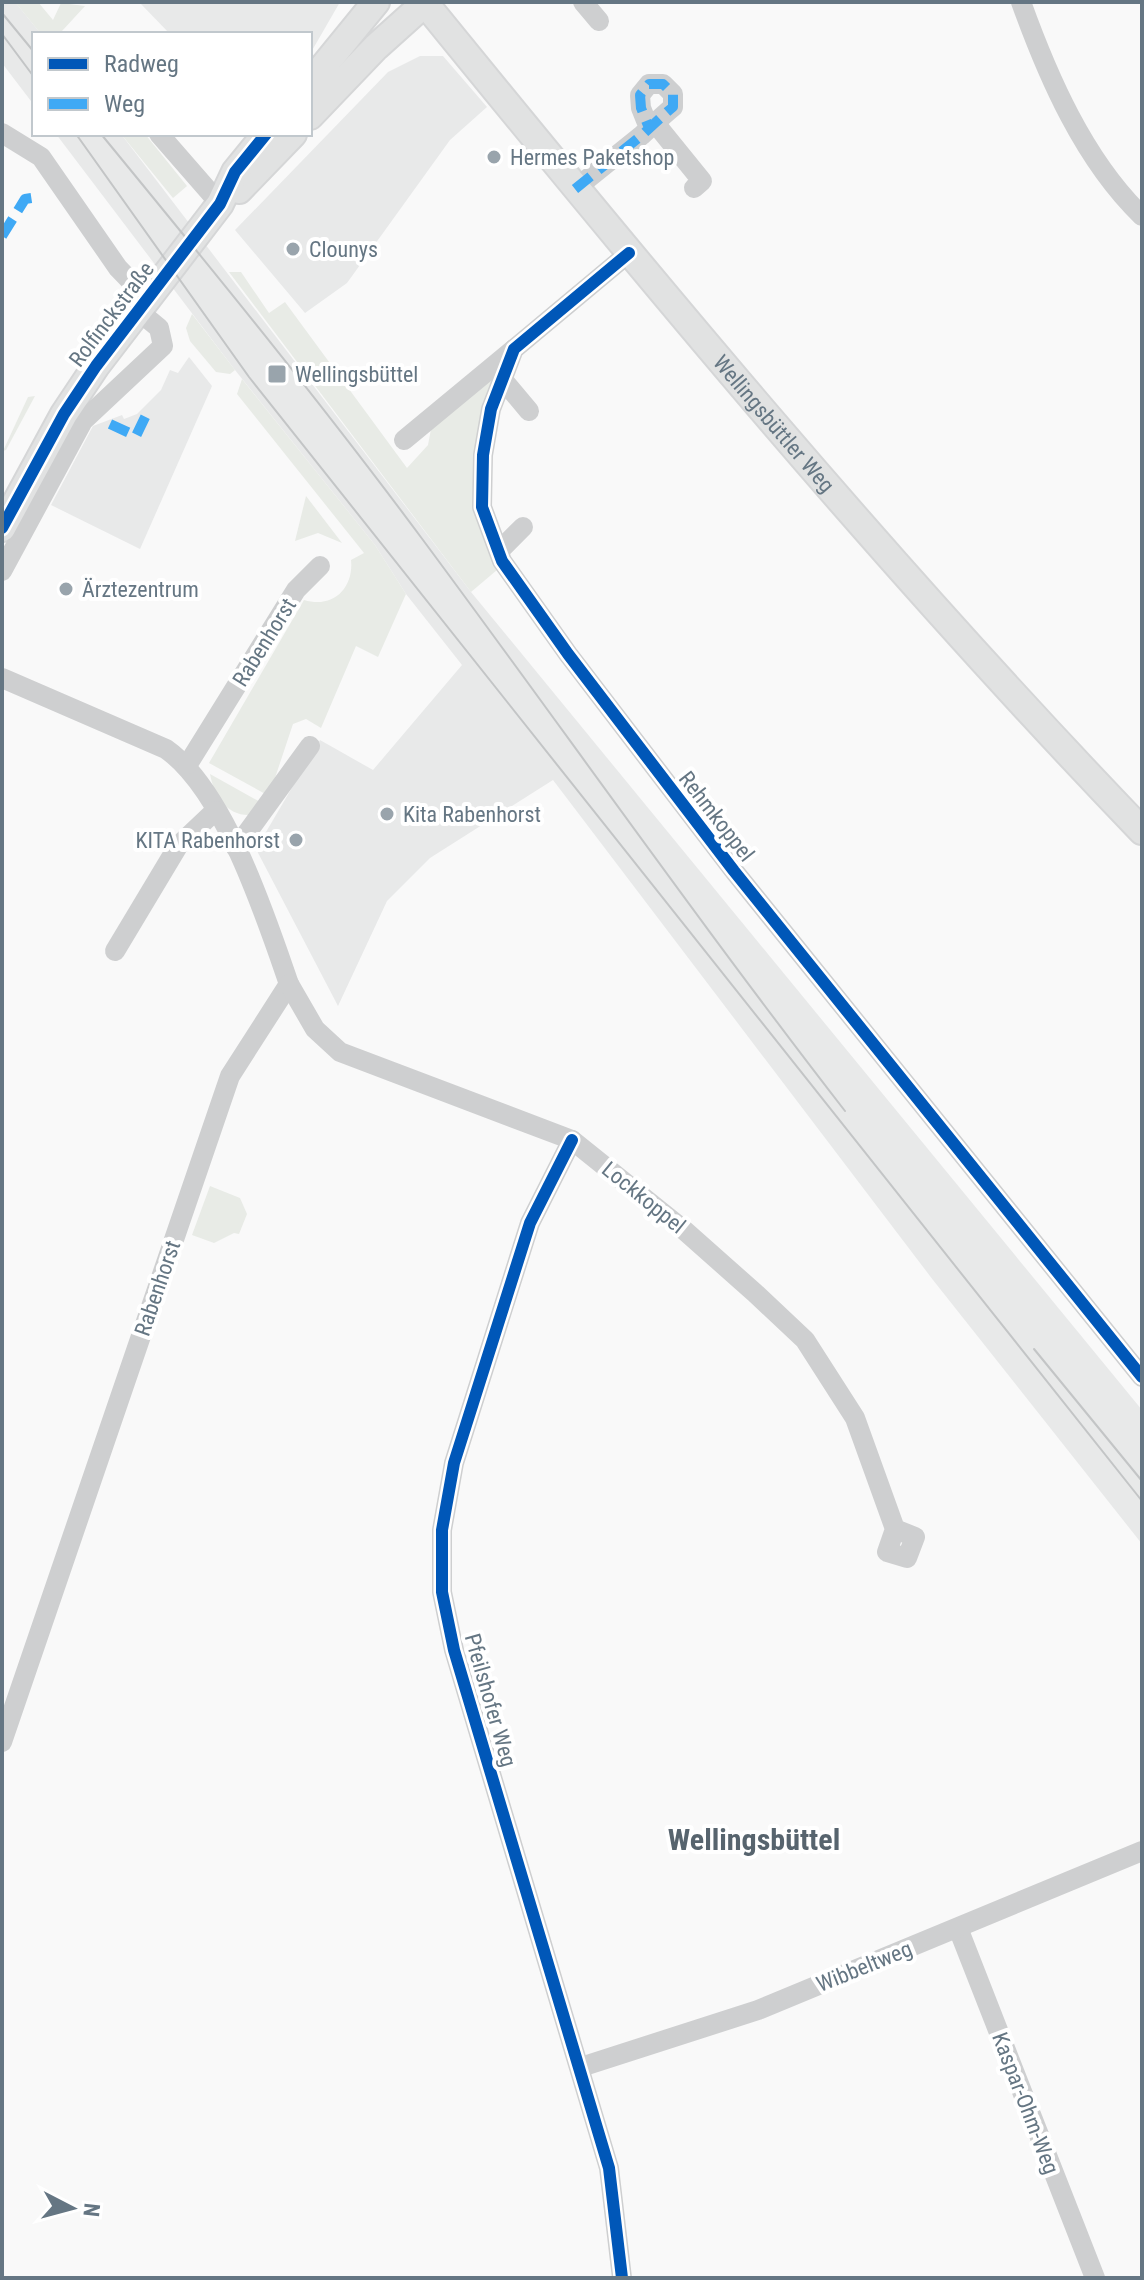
<svg xmlns="http://www.w3.org/2000/svg" width="1144" height="2280" font-family="'Roboto Condensed',sans-serif">
<style>
.built{fill:#e8e9e9}
.green{fill:#e8ebe6}
.lines{fill:none;stroke-linecap:round;stroke-linejoin:round}
.major-casing{stroke:#d5d6d7;stroke-width:30}
.minor{stroke:#cecfd0;stroke-width:20}
.major{stroke:#e1e2e2;stroke-width:26}
.tram{stroke:#c3c5c6;stroke-width:2}
.quiet{stroke:#3fa9f5;stroke-width:10;stroke-dasharray:20 10;stroke-linecap:butt}
.cycleway-casing{stroke:#fff;stroke-width:17}
.cycleway{stroke:#0057b8;stroke-width:12}
.poi-dot{fill:#99a4ac;stroke:#fff;stroke-width:3}
.labels{text-anchor:middle;stroke-width:8;stroke-linejoin:round;paint-order:stroke}
.poi-label{font-size:22px;fill:#657683;stroke:#fff;text-anchor:start}
.street-label{font-size:22px;fill:#657683;stroke:#fff}
.district-label{font-size:30px;font-weight:bold;fill:#57646e;stroke:#fff}
</style>
<rect width="100%" height="100%" fill="#f9f9f9"/>
<g class="built">
<polygon points="2,2 15,2 41,34 34,34 34,105 2,63"/>
<polygon points="139,2 340,2 310,54 310,34 170,34"/>
<polygon points="420,56 443,56 487,107 450,140 347,283 305,313 235,230 388,72"/>
<polygon points="56,134 121,134 471,592 1142,1410 1142,1544 933,1280 553,780 430,858 387,901 338,1006 256,849 320,740 373,770 462,665 406,594 375,545 235,370"/>
<polygon points="189,357 212,386 140,549 51,505 93,426 122,415 124,419 137,414 161,390 170,370 178,373"/>
</g>
<g class="green">
<polygon points="15,2 38,2 53,20 61,3 85,6 62,31 64,34 41,34"/>
<polygon points="121,134 145,134 187,186 173,198"/>
<polygon points="229,272 241,272 269,313 285,302 407,468 428,445 432,424 494,377 479,432 497,570 471,592"/>
<polygon points="192,314 235,370 230,374 216,372 190,341 186,328"/>
<path d="M242,379L375,545L406,594L378,657L356,646L321,728L306,719L293,724L269,796L209,763L304,600C333,609 354,588 351,560L364,553L237,394Z"/>
<polygon points="35,396 6,450 3,451 28,397"/>
<polygon points="306,496 342,543 318,533 295,541"/>
<path d="M210,774L262,803L250,815C227,816 214,796 210,774Z"/>
<polygon points="210,1186 240,1198 247,1214 239,1234 234,1233 214,1243 192,1235"/>
</g>
<g class="lines">
<g class="major-casing">
<g id="major">
<path id="s1" d="M424,2C654,285 889,568 1142,831"/>
<polyline points="310,83 376,2"/>
<polyline points="310,116 376,47 425,3"/>
<polyline points="239,190 293,134"/>
<polyline points="2,528 64,414 96,366 220,204 235,172 266,134"/>
</g>
</g>
<g class="minor">
<polyline points="583,2 599,21"/>
<path d="M1021,2C1048,77 1084,160 1142,216"/>
<polyline points="655,123 702,181 694,188"/>
<polyline points="2,133 41,157 118,268 146,297"/>
<polyline points="159,134 220,204"/>
<path d="M575,189L642,135C652,126 662,116 673,107V94L663,84H649L640,95L641,108L649,128"/>
<polyline points="629,253 514,349 491,409 483,455 482,507 502,561 568,654 734,871 1142,1377"/>
<polyline points="503,380 529,411"/>
<polyline points="404,440 514,349"/>
<polyline points="499,551 523,527"/>
<polyline points="2,571 83,421 163,346 159,328 136,309"/>
<path d="M2,678L166,749C225,791 265,915 289,984L230,1076L2,1742"/>
<polyline points="188,764 296,590 320,566"/>
<polyline points="236,848 310,746"/>
<polyline points="115,951 178,846 215,811"/>
<polyline points="289,984 315,1029 340,1052 572,1140 684,1230 755,1293 805,1340 855,1418 895,1529 887,1552 907,1558 915,1537 895,1529"/>
<polyline points="572,1140 530,1223 454,1463 442,1530 442,1592 454,1650 609,2168 622,2278"/>
<polyline points="958,1928 1095,2278"/>
<polyline points="581,2067 758,2010 1142,1851"/>
</g>
<use href="#major" class="major"/>
<g class="tram">
<polyline points="2,13 34,52"/>
<polyline points="2,34 34,77"/>
<polyline points="76,134 249,377 1142,1501"/>
<path d="M101,134C211,268 320,401 423,540C564,730 700,924 845,1111"/>
<polyline points="1034,1349 1142,1481"/>
</g>
<g class="quiet">
<path d="M575,189L642,135C652,126 662,116 673,107V94L663,84H649L640,95L641,108L649,128"/>
<polyline points="2,236 25,199 38,197"/>
<polyline points="110,424 136,436 148,411"/>
</g>
<g class="cycleway-casing">
<g id="cycleway">
<polyline points="629,253 514,349 491,409 483,455 482,507 502,561 568,654 734,871 1142,1377"/>
<polyline points="2,528 64,414 96,366 220,204 235,172 266,134"/>
<polyline points="572,1140 530,1223 454,1463 442,1530 442,1592 454,1650 609,2168 622,2278"/>
</g>
</g>
<use href="#cycleway" class="cycleway"/>
</g>
<g class="poi-dot">
<circle cx="494" cy="157" r="8"/>
<circle cx="293" cy="249" r="8"/>
<rect x="267" y="364" width="20" height="20" rx="4"/>
<circle cx="66" cy="589" r="8"/>
<circle cx="387" cy="814" r="8"/>
<circle cx="296" cy="840" r="8"/>
</g>
<g class="labels">
<g class="poi-label">
<text x="510" y="165">Hermes Paketshop</text>
<text x="309" y="257">Clounys</text>
<text x="295" y="382">Wellingsbüttel</text>
<text x="82" y="597">Ärztezentrum</text>
<text x="403" y="822">Kita Rabenhorst</text>
<text x="280" y="848" text-anchor="end">KITA Rabenhorst</text>
</g>
<g class="street-label">
<text transform="translate(111 314) rotate(-53)" y="8">Rolfinckstraße</text>
<text dy="8" stroke="none"><textPath href="#s1" startOffset="548">Wellingsbüttler Weg</textPath></text>
<text transform="translate(264 642) rotate(-58)" y="8">Rabenhorst</text>
<text transform="translate(717 816) rotate(52)" y="8">Rehmkoppel</text>
<text transform="translate(644 1197) rotate(39)" y="8">Lockkoppel</text>
<text transform="translate(157 1288) rotate(-71)" y="8">Rabenhorst</text>
<text transform="translate(491 1700) rotate(74)" y="8">Pfeilshofer Weg</text>
<text transform="translate(864 1966) rotate(-22)" y="8">Wibbeltweg</text>
<text transform="translate(1026 2103) rotate(69)" y="8">Kaspar-Ohm-Weg</text>
</g>
<g class="district-label">
<text x="754" y="1850">Wellingsbüttel</text>
</g>
</g>
<rect width="1144" height="2280" fill="none" stroke="#657683" stroke-width="8"/>
<rect x="32" y="32" width="280" height="104" fill="#ffffff" stroke="#c1c8cd" stroke-width="2"/>
<rect x="48" y="58" width="40" height="12" fill="#0057b8" stroke="#c1c8cd" stroke-width="2"/>
<text x="104" y="72" font-size="24" fill="#657683">Radweg</text>
<rect x="48" y="98" width="40" height="12" fill="#3fa9f5" stroke="#c1c8cd" stroke-width="2"/>
<text x="104" y="112" font-size="24" fill="#657683">Weg</text>
<g transform="translate(72 2208) rotate(96)" stroke="#ffffff" stroke-width="6" paint-order="stroke">
<path d="M0-6L14 30L0 20L-14 30Z" fill="#657683"/>
<text y="-12" font-size="22" font-weight="bold" text-anchor="middle" fill="#657683">N</text>
</g>
</svg>
